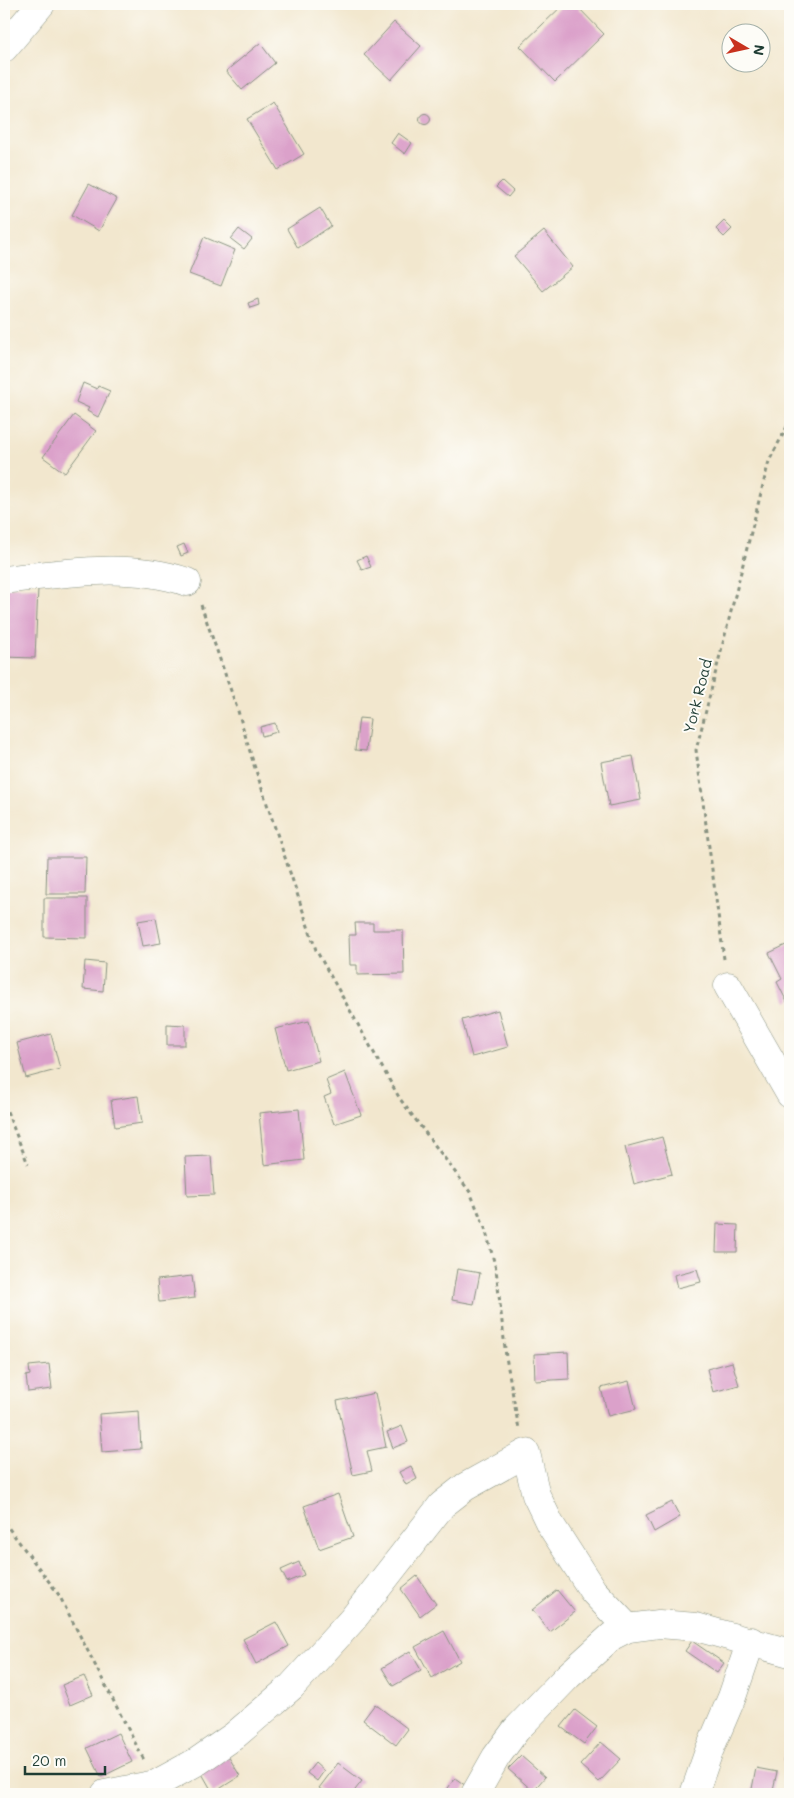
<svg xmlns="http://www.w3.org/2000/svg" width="794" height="1798" font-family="Mali,sans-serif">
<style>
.building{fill:#dba1ca}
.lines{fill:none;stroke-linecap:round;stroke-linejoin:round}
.minor-casing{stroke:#889281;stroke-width:29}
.path{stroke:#889281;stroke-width:3;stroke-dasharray:4 4;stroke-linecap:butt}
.minor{stroke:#fff;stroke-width:28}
.labels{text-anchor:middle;stroke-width:4;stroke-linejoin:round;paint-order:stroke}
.street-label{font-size:15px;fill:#1f3d34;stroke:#fdfcf7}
</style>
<rect width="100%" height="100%" fill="#fdfcf7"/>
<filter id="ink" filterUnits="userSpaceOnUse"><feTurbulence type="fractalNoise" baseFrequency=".02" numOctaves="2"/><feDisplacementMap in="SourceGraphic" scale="10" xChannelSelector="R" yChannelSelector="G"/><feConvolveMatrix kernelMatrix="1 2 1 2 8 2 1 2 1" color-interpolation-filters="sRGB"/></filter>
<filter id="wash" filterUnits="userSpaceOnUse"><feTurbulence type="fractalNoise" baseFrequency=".0096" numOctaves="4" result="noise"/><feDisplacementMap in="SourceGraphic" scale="20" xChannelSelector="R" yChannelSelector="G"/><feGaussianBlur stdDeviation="1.12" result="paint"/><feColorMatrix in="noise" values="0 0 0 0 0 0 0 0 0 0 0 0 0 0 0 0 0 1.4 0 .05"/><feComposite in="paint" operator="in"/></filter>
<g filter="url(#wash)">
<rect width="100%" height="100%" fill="#f2e7ce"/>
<g id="blocks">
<g class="building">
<polygon points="564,4 575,4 604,34 555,82 520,46"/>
<polygon points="394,22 421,46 391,80 364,55"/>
<polygon points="260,43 275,63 242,90 226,71"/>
<polygon points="273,103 304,154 278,170 247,119"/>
<circle cx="425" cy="119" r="5.5"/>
<polygon points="398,133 412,143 405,154 391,143"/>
<polygon points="502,181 513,191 508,197 496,187"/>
<polygon points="89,184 117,199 99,231 72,215"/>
<polygon points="320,208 331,226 298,248 287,229"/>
<polygon points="724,221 732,229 724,237 716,229"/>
<polygon points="239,229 252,239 244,249 231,239"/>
<polygon points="544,231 573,267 543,291 514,256"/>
<polygon points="204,237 235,250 221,286 189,274"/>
<polygon points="258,299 259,305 250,308 248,303"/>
<polygon points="83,383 97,389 98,386 110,391 98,417 87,411 89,408 76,402"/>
<polygon points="74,415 96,431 65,473 43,457"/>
<polygon points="184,544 188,553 181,556 177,547"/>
<polygon points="366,556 371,567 362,570 357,560"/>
<polygon points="4,587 38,588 35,658 4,657"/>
<polygon points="359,718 370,719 366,751 355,750"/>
<polygon points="275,723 277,732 262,736 260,727"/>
<polygon points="633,756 641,800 609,806 601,762"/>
<polygon points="47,857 86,857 85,894 46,894"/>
<polygon points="44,898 87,898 87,938 44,937"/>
<polygon points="156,918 161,943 143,946 138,921"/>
<polygon points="355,923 373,923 373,930 403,930 404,974 357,975 357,965 350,965 349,935 356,935"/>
<polygon points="790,943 790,1000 787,1002 777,982 782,979 769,953"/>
<polygon points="85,961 105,963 103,991 83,989"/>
<polygon points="498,1010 508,1047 472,1057 462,1020"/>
<polygon points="309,1021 319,1061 286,1070 275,1029"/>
<polygon points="167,1024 185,1025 185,1045 167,1045"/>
<polygon points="51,1034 60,1069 26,1078 17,1043"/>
<polygon points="345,1072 361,1115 334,1124 324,1097 331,1094 326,1080"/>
<polygon points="138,1096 142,1123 115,1127 111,1100"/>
<polygon points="299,1109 304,1160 264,1165 259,1113"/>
<polygon points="662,1137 672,1174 634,1184 625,1147"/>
<polygon points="211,1156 214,1195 187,1196 185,1157"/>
<polygon points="717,1224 738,1225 737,1252 716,1252"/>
<polygon points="457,1269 480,1273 474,1304 452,1300"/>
<polygon points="697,1269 701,1282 677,1288 674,1275"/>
<polygon points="192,1276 195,1298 159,1302 157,1280"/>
<polygon points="568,1352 569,1379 535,1381 534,1354"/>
<polygon points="732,1362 739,1385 713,1392 707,1369"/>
<polygon points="49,1364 52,1389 28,1392 26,1376 30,1375 29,1366"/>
<polygon points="629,1381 636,1409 608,1416 601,1388"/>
<polygon points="375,1393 386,1447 367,1451 372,1471 353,1475 337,1401"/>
<polygon points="139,1411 141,1449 102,1452 99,1414"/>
<polygon points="402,1426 408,1442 393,1448 387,1432"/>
<polygon points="411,1466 417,1479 406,1485 399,1472"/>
<polygon points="338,1494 353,1537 319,1549 304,1506"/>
<polygon points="672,1502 680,1517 654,1532 646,1515"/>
<polygon points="299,1562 304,1575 287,1582 281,1570"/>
<polygon points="417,1576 436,1604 420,1616 401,1589"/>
<polygon points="557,1590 575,1612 550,1632 532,1610"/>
<polygon points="276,1622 289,1646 256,1664 243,1639"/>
<polygon points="444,1631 460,1661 432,1678 415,1647"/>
<polygon points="692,1641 724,1663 717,1673 685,1651"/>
<polygon points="410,1651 421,1670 393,1686 382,1668"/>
<polygon points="84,1676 93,1695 70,1705 62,1685"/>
<polygon points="375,1704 408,1729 396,1745 363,1720"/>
<polygon points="575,1710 597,1727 584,1744 561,1727"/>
<polygon points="118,1733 132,1762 101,1777 87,1748"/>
<polygon points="789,1734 790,1734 790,1762 783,1761"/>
<polygon points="601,1742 621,1759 599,1782 580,1765"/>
<polygon points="227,1754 240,1776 213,1793 200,1770"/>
<polygon points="521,1756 545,1777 533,1791 508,1769"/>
<polygon points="315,1763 324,1771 317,1781 307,1773"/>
<polygon points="338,1763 362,1781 352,1794 327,1794 319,1788"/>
<polygon points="756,1768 777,1772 772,1794 751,1794"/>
<polygon points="455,1778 466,1786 461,1794 444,1794"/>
</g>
</g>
</g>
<g filter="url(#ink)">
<use href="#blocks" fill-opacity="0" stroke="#889281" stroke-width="1"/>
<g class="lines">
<g class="minor-casing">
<g id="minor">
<polyline points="4,48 41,4"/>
<path d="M4,580C63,573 129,562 187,582"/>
<polyline points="728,986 790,1094"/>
<polyline points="105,1794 156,1784 198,1761 234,1736 291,1687 352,1620 442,1505 465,1487 526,1453 536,1495 550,1524 593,1591 628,1628"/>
<polyline points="475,1794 496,1757 516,1730 568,1676 612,1636 628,1628 659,1624 696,1627 790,1653"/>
<polyline points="694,1794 709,1751 732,1697 751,1641"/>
</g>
</g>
<g class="path">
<polyline points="201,605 238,711 254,765 316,950 400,1099 470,1192 485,1228 496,1269 506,1357 519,1429"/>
<polyline points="724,959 696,750 769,461 790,421"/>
<polyline points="4,1104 28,1164"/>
<polyline points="4,1522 59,1595 144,1760"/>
</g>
<use href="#minor" class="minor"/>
</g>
</g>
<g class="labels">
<g class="street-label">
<text transform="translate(698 696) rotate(-76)" y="5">York Road</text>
</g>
</g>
<rect width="794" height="1798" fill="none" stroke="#fdfcf7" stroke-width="20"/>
<g transform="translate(746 48) rotate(99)"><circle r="24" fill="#fdfcf7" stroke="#a4b0a9"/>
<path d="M0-4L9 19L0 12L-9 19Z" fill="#c8321e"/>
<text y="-8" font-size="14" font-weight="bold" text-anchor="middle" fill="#1f3d34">N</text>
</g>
<path d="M25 1766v8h80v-8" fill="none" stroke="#1f3d34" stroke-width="2.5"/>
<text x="32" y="1766" font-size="15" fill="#1f3d34" stroke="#fdfcf7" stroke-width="4" paint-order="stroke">20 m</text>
</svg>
